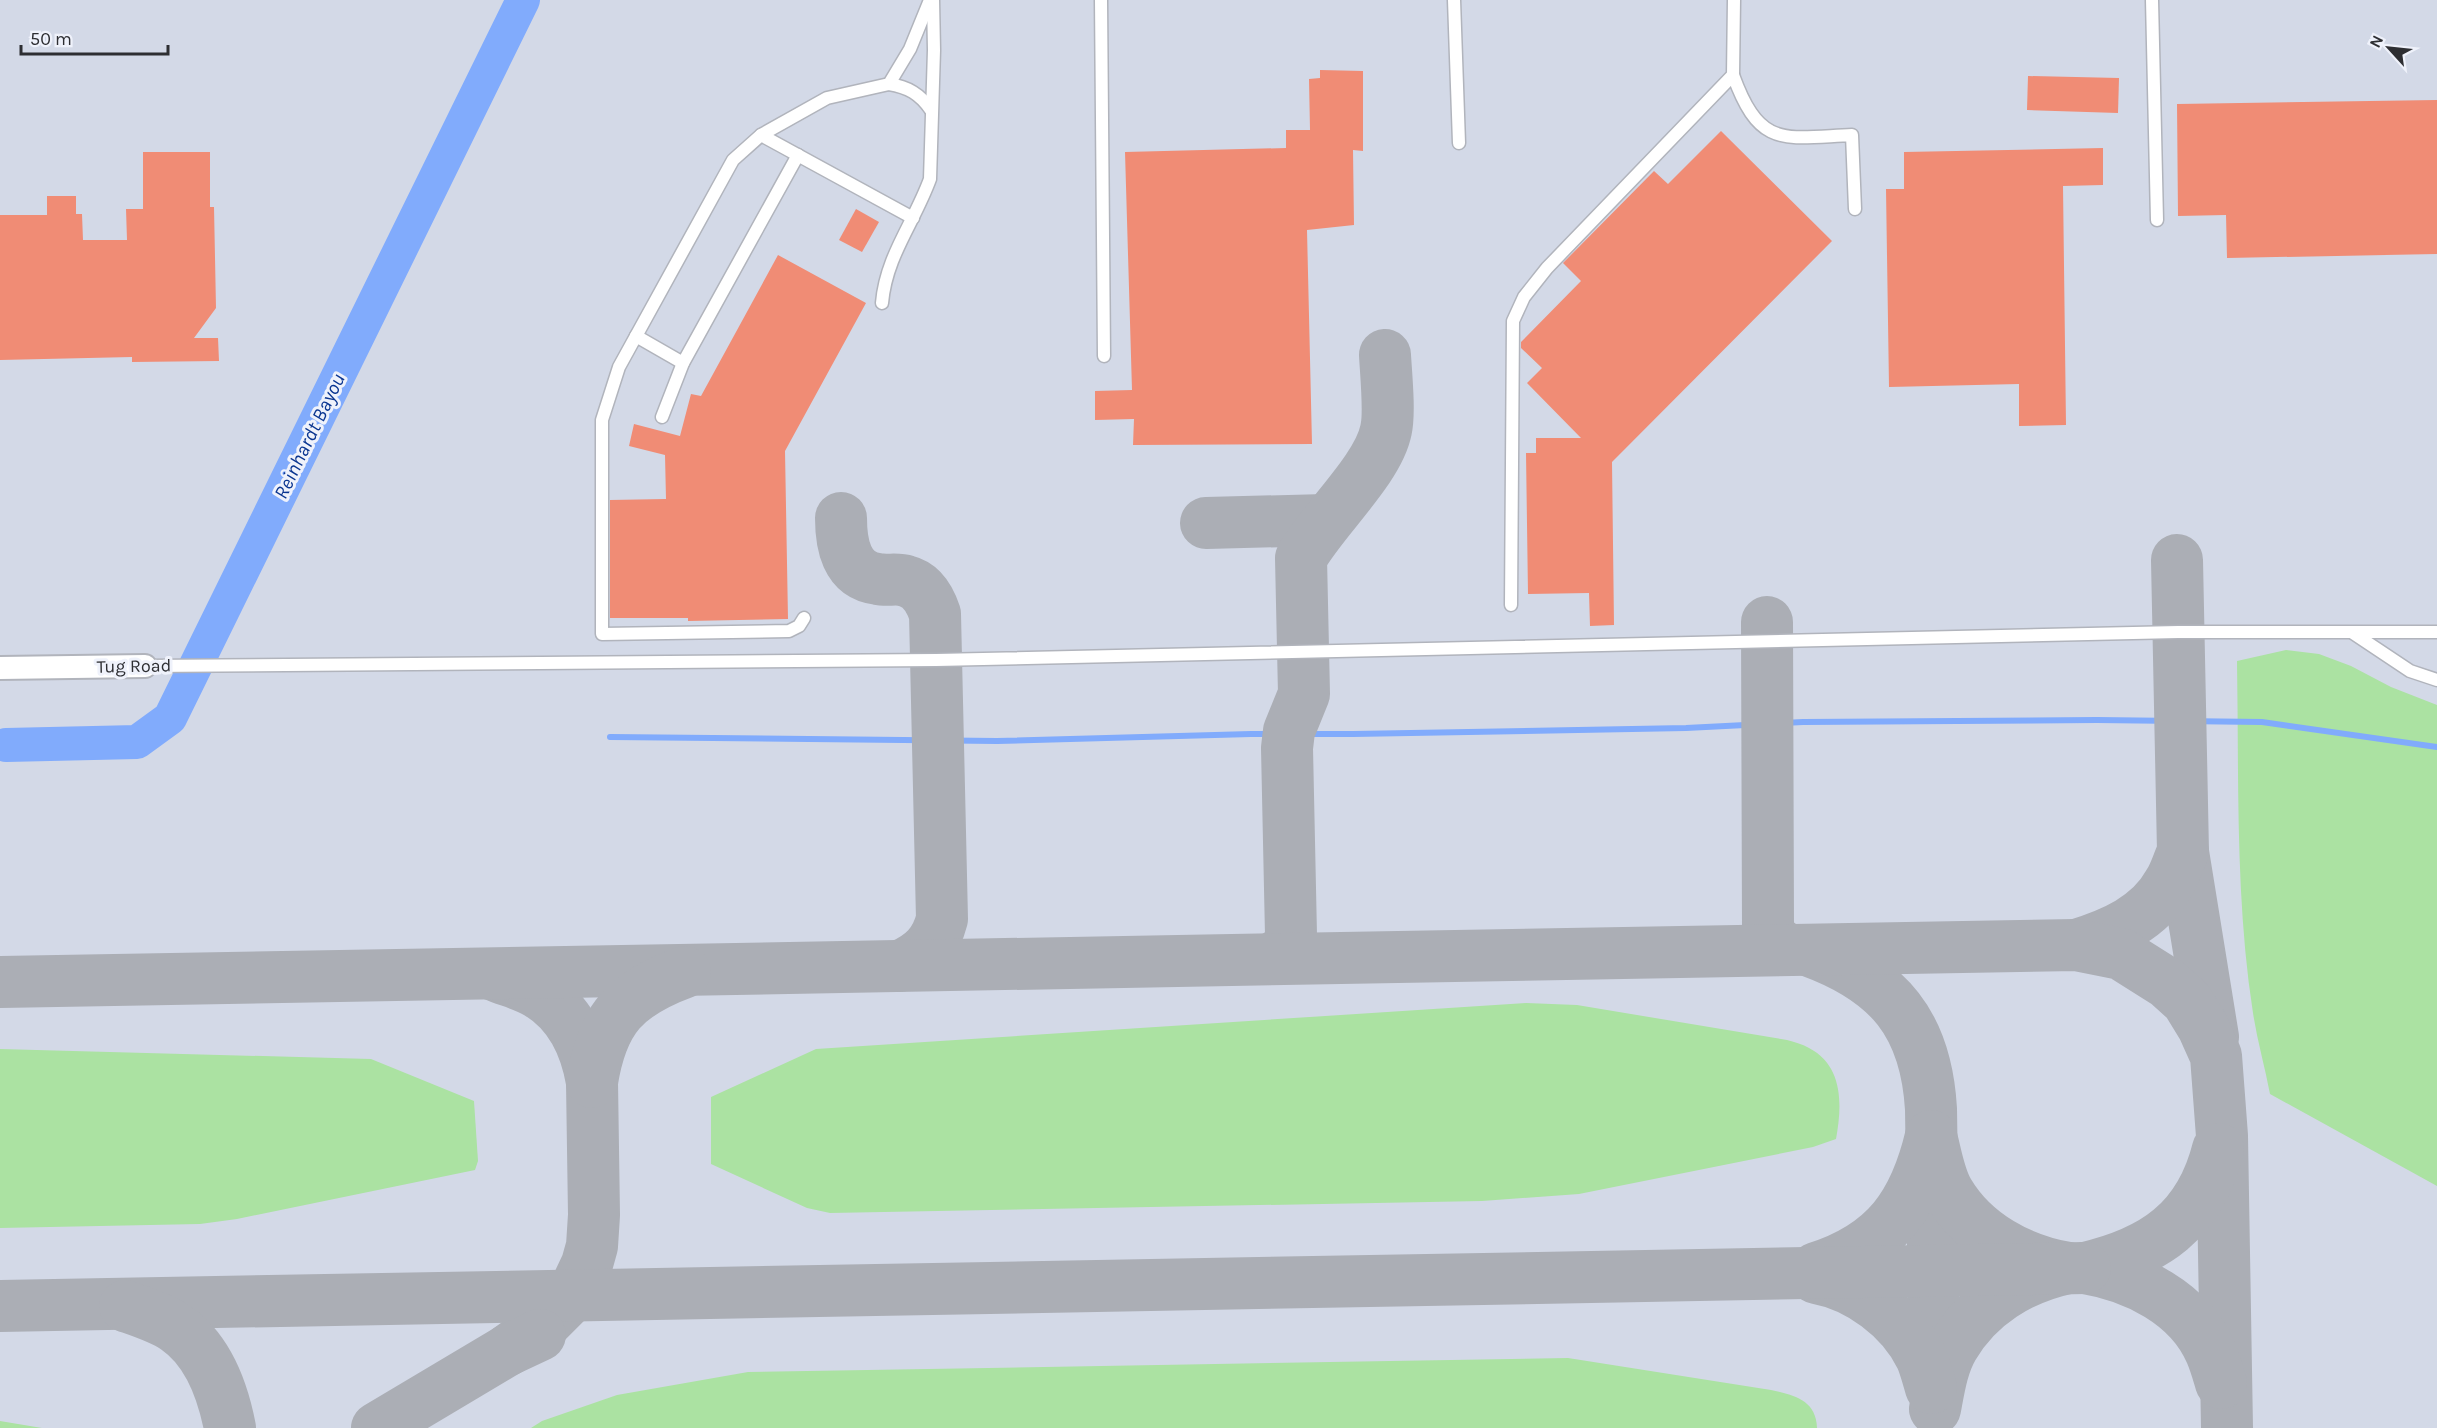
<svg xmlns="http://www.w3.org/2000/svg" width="2437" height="1428" font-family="Karla,sans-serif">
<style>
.built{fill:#d3d9e7}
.green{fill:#abe2a2}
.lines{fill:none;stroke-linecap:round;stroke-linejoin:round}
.stream{stroke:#81abfc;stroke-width:6}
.river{stroke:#81abfc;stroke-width:34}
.taxiway{stroke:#abaeb5;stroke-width:52}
.building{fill:#f08c75}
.service-casing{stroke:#b1b4bc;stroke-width:15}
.minor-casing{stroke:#b1b4bc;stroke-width:26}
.service{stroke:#fff;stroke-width:12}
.minor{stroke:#fff;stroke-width:22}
.labels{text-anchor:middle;stroke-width:6;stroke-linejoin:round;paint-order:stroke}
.street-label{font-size:18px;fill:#2d2e32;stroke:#eff2fb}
.water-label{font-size:20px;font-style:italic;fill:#0b3691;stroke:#eff2fb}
</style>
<rect width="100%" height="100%" fill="#e2e5ee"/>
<rect class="built" x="0" y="0" width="2437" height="1428"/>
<g class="green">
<path d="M2286,650L2319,654L2351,666L2391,687L2437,705V1186L2270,1094C2265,1067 2257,1040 2253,1013C2235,897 2239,778 2237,661Z"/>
<path d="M1526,1003L1577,1005L1787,1040C1794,1042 1802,1044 1809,1048C1844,1066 1842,1107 1836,1139L1813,1147L1579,1194L1482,1201L830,1213L807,1208L711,1164V1097L816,1049Z"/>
<polygon points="0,1049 371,1059 474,1101 478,1161 475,1170 237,1219 200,1224 0,1228"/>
<path d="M1568,1358L1771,1390C1794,1395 1816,1400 1817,1428H531L542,1421L617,1395L748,1372Z"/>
<polygon points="0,1421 42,1428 0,1428"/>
</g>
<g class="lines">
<polyline class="stream" points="610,737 997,741 1251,734 1353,734 1686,728 1803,722 2097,720 2262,722 2437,747"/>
<polyline class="river" points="6,745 137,742 170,718 523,0"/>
<g class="taxiway">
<path d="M841,518C841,544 846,575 878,579C887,581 897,578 906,581C922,585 930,599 935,614L942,919C936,943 923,956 900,966"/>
<polyline points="1206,523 1326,520"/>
<path d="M1767,622L1768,926C1771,939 1777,943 1788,950"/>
<polyline points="2183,852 2213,1037"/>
<path d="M2076,945C2112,934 2150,918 2169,883C2175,874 2178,862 2183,852L2177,560"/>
<path d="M1810,951C1889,980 1926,1024 1931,1109L1935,1384"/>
<path d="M1271,959C1282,953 1288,949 1291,935L1287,748L1289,731L1304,694L1301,558C1323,519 1378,470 1386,430C1390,413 1386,374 1385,355"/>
<path d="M494,975C508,981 525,985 538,993C570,1012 586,1047 592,1082L594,1215L592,1246L587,1264L572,1296L543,1325L508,1350"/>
<polyline points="0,982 2076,945 2121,954 2167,983 2187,1001 2203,1027 2216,1056 2222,1136 2227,1428"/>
<path d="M592,1082C602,1019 625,994 685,972"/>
<path d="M2218,1149C2200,1221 2154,1252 2085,1268C2134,1276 2190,1303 2211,1353C2215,1362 2218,1373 2221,1383"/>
<path d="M1816,1268C1886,1246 1915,1204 1931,1136C1936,1154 1939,1177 1949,1193C1974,1235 2021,1260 2068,1268C2021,1278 1978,1304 1953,1347C1942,1366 1939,1388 1935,1409"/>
<path d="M1816,1278C1859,1286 1901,1317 1921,1357C1925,1366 1928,1378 1931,1388"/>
<polyline points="0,1306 2085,1268"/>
<path d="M125,1306C142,1312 161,1318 176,1328C208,1350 223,1392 230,1428"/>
<polyline points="377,1428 508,1350 540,1335"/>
</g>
</g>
<g class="building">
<polygon points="1320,70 1363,71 1363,151 1353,150 1354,225 1307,230 1312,444 1133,445 1134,419 1095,420 1095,391 1132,390 1125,152 1286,148 1286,130 1310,130 1309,79 1320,78"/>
<polygon points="2028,76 2119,78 2118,113 2027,110"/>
<polygon points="2437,100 2437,254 2227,258 2226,215 2178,216 2177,104"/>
<polygon points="1721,131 1832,241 1612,462 1614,625 1590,626 1589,593 1528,594 1526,453 1536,453 1536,438 1581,438 1527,383 1542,368 1521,348 1521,342 1581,281 1563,263 1654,171 1668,184"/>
<polygon points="2103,148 2103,185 2063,186 2066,425 2019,426 2019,384 1889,387 1886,189 1904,189 1904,152"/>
<polygon points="143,152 210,152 210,207 214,207 216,308 194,338 218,338 219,361 132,362 132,357 0,360 0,215 47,215 47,196 76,196 76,214 82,214 83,240 127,240 126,209 143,209"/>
<polygon points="856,209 879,222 862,252 839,240"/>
<polygon points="778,255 866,303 785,451 788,619 688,621 688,618 610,618 610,500 666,499 665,455 629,446 634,424 680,436 691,394 701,396"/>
</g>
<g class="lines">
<g class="service-casing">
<g id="service">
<polyline points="1101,0 1104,356"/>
<polyline points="1454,0 1459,143"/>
<polyline points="2152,0 2157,220"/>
<path d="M1733,75C1760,149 1783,138 1852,135L1855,209"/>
<path d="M889,84C908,87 920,94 931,110"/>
<polyline points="761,135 913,218"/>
<path d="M882,303C886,256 914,223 930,179L934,50L933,0"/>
<polyline points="636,336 683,363"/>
<polyline points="662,417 683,363 798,155"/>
<polyline points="1511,605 1513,321 1524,297 1547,268 1733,75 1734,0"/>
<polyline points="804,618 799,626 789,631 602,634 602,420 619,367 733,160 761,135 827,98 889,84 910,49 930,0"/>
<polyline points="2353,633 2410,671 2437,680"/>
<polyline points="145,666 936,660 2178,632 2437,632"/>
</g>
</g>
<g class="minor-casing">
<polyline id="minor" points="0,668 145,666"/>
</g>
<use href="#service" class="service"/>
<use href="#minor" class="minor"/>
</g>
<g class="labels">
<g class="street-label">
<text transform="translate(134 666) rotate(-1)" y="6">Tug Road</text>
</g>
<g class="water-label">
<text transform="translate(309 436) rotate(-64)" y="7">Reinhardt Bayou</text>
</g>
</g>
<g transform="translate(2389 48) rotate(297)" stroke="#eff2fb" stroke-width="4.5" paint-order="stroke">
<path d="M0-4.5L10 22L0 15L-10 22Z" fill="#2d2e32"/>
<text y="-9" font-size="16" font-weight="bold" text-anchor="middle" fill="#2d2e32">N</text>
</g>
<path d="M21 45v9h147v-9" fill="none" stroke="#2d2e32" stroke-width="3"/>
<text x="30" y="45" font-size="18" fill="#2d2e32" stroke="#eff2fb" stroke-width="4.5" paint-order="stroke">50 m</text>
</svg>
